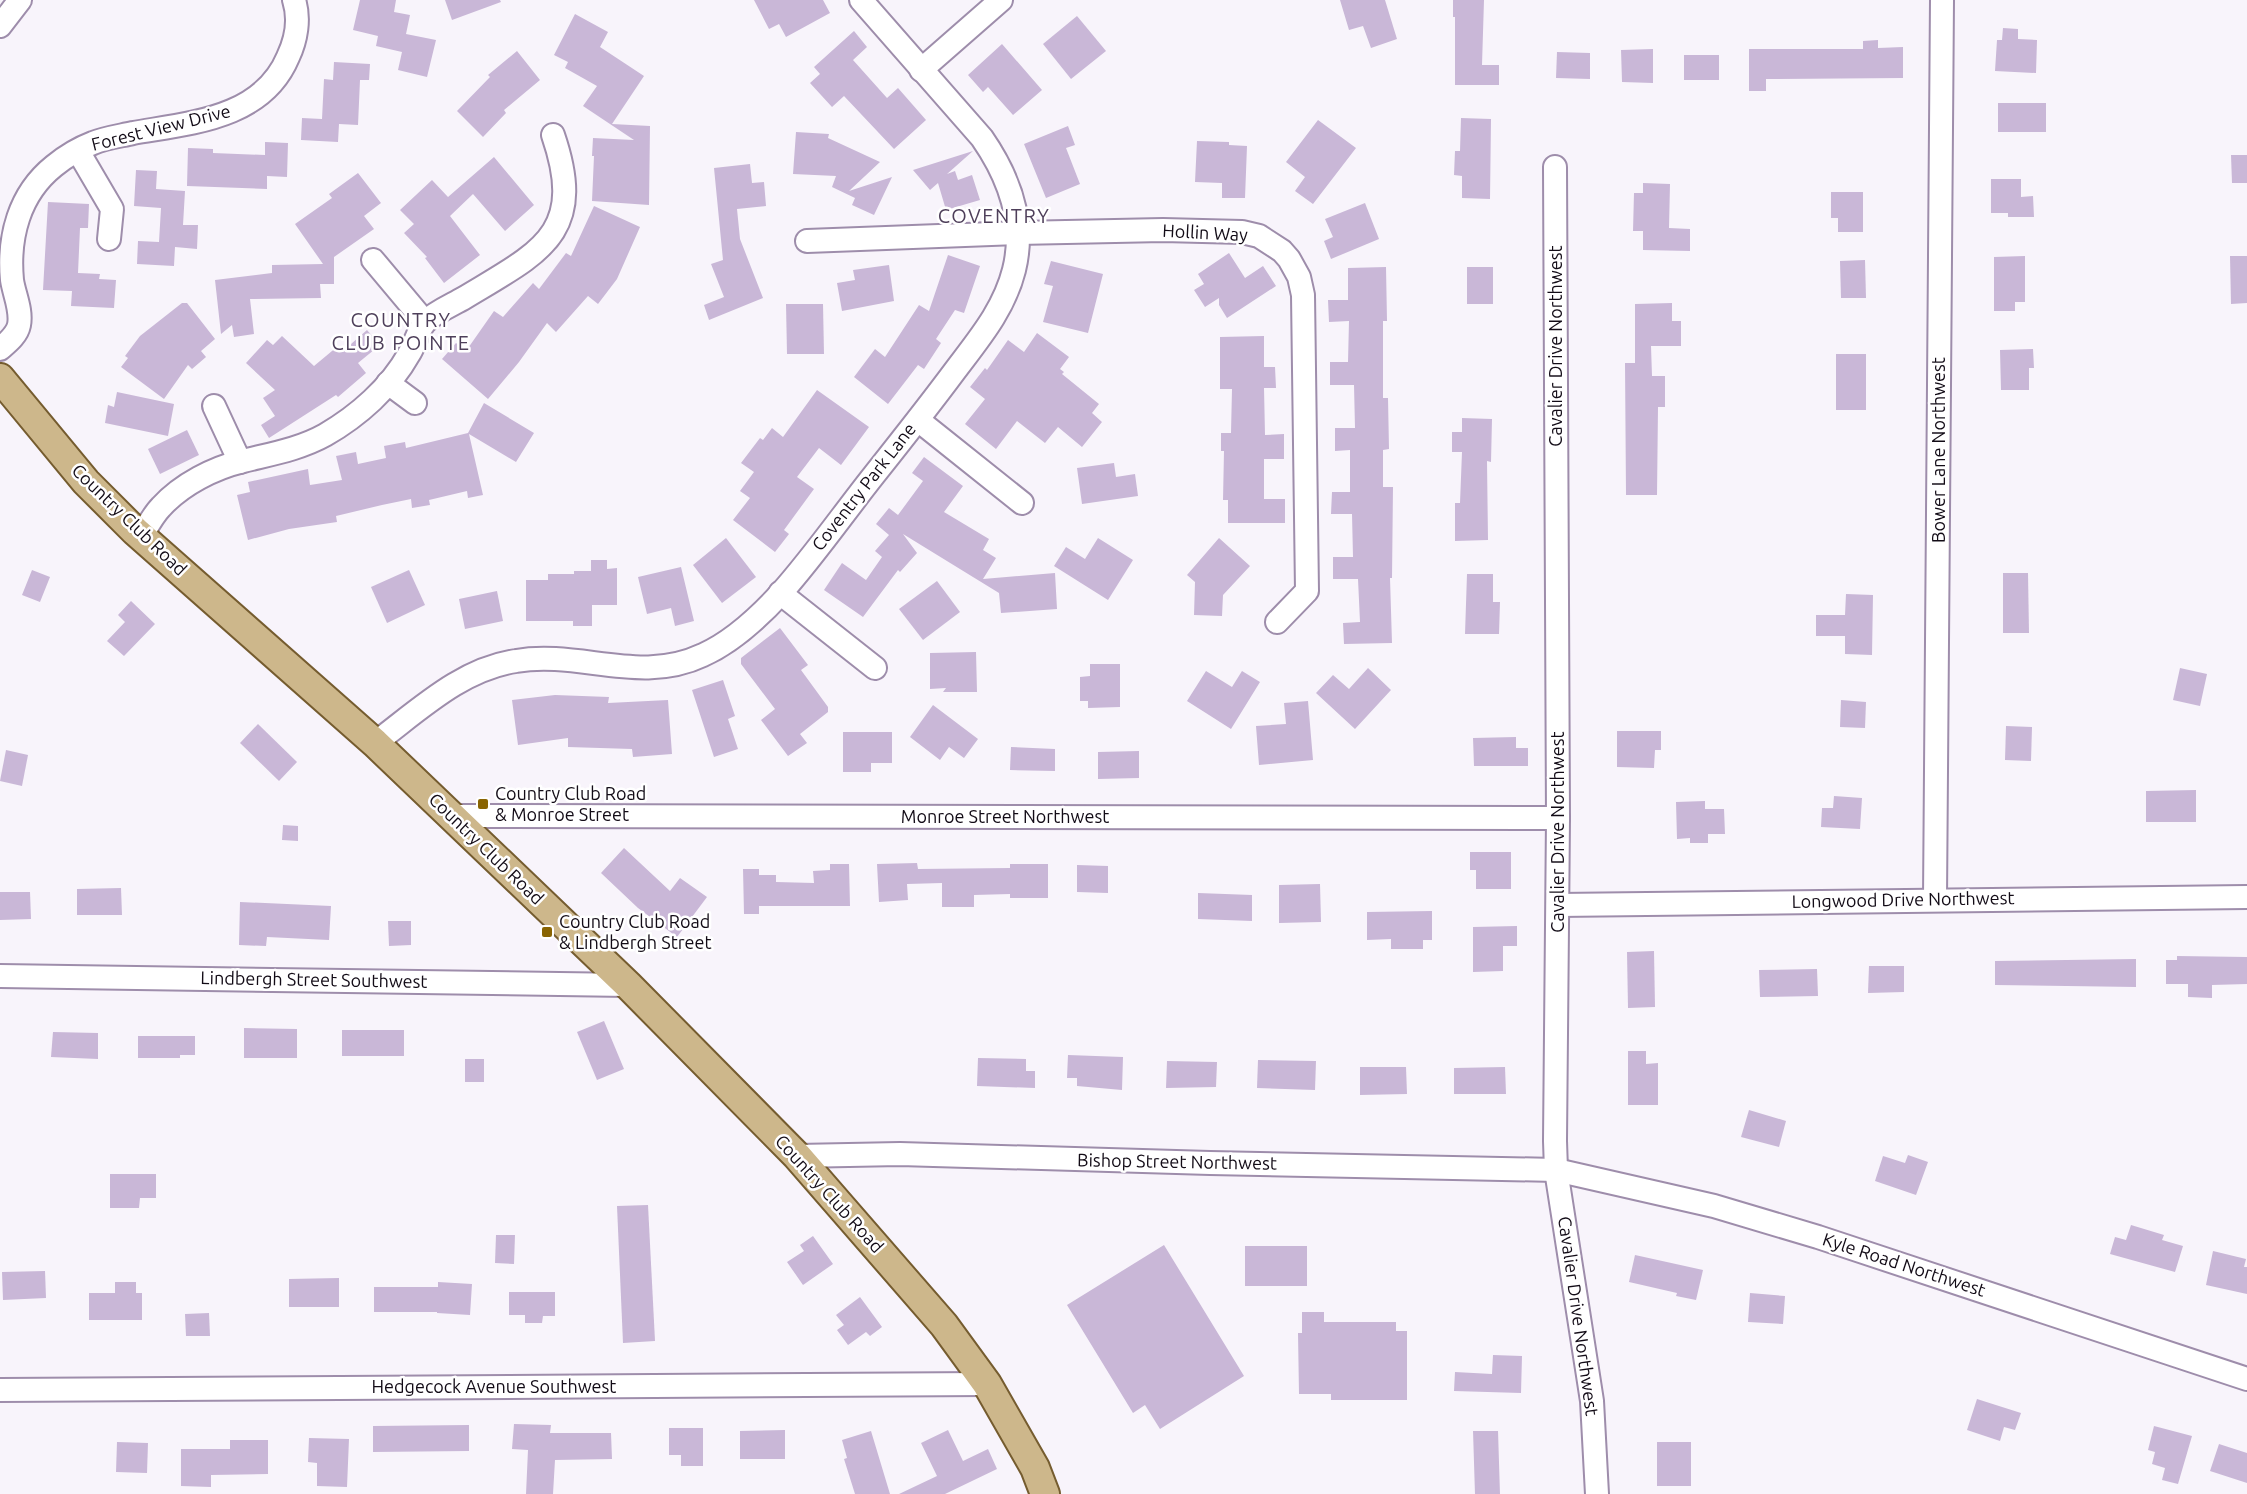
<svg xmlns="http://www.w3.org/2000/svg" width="2247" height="1494" font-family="Ubuntu,sans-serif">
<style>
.building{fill:#c9b7d7}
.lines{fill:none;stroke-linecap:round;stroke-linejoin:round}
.minor-casing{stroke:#9e8dab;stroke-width:26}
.major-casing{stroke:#755c2f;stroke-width:32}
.minor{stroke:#fff;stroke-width:22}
.major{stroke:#cdb78b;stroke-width:28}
.poi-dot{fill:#896402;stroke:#fff;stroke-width:2}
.labels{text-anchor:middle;stroke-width:5;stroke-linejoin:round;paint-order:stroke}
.street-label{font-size:18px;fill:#120b16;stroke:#fff}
.poi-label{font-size:18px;fill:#120b16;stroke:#fff;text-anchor:start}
.neighbourhood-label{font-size:20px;letter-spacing:1.5px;fill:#4e3f5a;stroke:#fff}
</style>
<rect width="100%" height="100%" fill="#f8f4fb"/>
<g class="building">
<polygon points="360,0 396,0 394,12 410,15 406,34 436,40 427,77 398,70 402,52 376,46 378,36 353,30"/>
<polygon points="445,0 500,0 501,2 452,20"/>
<polygon points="754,0 823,0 830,13 786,37 779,24 769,29"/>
<polygon points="1340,0 1385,0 1397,39 1371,48 1363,26 1349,30"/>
<polygon points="1453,0 1484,0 1482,65 1499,65 1499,85 1455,85 1455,17 1453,17"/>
<polygon points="575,14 608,32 600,47 644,76 612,124 650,126 649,205 592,201 594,156 592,156 593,138 634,140 583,106 597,86 565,68 568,62 554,55"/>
<polygon points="1077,16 1106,51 1071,79 1043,44"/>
<polygon points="2003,28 2018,29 2018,39 2037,40 2036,73 1995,71 1997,40 2002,40"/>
<polygon points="854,31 867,47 853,60 887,98 898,88 926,120 894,149 844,96 832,107 810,83 820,74 814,67"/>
<polygon points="1878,40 1878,48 1903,47 1903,78 1766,79 1766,91 1749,91 1749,49 1863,49 1863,41"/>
<polygon points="1002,44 1042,90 1013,115 988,87 983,92 968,75"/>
<polygon points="1653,49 1653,83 1622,82 1621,50"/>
<polygon points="517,51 540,80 504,110 506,113 483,137 457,111 490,77 488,75"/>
<polygon points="1557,52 1590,53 1590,79 1556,78"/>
<rect x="1684" y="55" width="35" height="25"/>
<polygon points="334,62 370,64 369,80 360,80 358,125 339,124 338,142 301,140 302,118 322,119 324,79 333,80"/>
<rect x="1998" y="103" width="48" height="29"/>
<polygon points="1461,118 1491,119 1490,199 1462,198 1462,176 1454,175 1455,151 1460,151"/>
<polygon points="1318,120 1356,148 1313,204 1295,191 1305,177 1286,162"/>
<polygon points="1068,126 1075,145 1066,148 1080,184 1046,198 1024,144"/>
<polygon points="796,132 829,134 828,138 880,162 849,191 892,177 874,215 852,205 855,198 832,187 836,176 793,174"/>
<polygon points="1197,141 1229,142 1229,145 1247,146 1245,198 1222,198 1222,183 1195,182"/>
<polygon points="265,142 288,143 287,177 267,176 267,189 187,186 188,148 213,149 213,153 265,155"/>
<polygon points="973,151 947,174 955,171 958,180 972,175 980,200 946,210 938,183 930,190 913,170"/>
<polygon points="2231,155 2247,155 2247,183 2232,183"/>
<polygon points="494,157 534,205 505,231 473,194 450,216 480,255 444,283 425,258 427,257 404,233 414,224 400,210 432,180 448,197"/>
<polygon points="750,164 752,183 764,182 766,206 737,209 740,239 763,298 709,320 704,305 724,297 711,264 723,260 714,168"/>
<polygon points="136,170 157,171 156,189 185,191 183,225 198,225 197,249 175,247 174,266 137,264 138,241 159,242 161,208 134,206"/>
<polygon points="358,173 381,203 364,216 374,229 334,257 334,284 320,284 321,298 250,299 254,334 234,337 232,325 221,334 215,280 272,273 272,265 323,264 295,224 332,198 329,194"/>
<polygon points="1991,179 2021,179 2021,197 2033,196 2034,217 2008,217 2008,213 1991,213"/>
<polygon points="1643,183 1670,184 1669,228 1690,229 1690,251 1643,250 1643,231 1633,231 1634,193 1643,193"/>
<polygon points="1831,192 1863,192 1863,232 1838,232 1838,218 1831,218"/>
<polygon points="48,202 89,204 88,228 80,228 78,273 100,274 99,279 116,280 114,308 71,306 72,291 43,290"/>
<polygon points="1365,203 1379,239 1331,259 1324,241 1333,237 1325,219"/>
<polygon points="594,206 640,227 617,279 598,304 588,296 556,332 547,323 519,362 488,399 442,359 456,343 466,351 494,311 503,317 533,283 539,289 566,253 571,256"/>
<polygon points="1229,253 1245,278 1263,266 1276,286 1227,318 1219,305 1219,298 1205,307 1194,290 1204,284 1198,274"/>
<polygon points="948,255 980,266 964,313 955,310 936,339 941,343 924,369 918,365 888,404 854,377 875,349 885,357 919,305 929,311"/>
<polygon points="2025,256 2025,302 2015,302 2015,311 1994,311 1994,257"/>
<polygon points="2230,256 2247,256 2247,303 2231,304"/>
<polygon points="1865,260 1866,298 1841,298 1840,261"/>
<polygon points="1051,261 1103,274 1088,333 1043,322 1053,286 1044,284"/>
<polygon points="889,265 894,301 842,311 837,283 855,280 853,270"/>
<polygon points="1386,267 1387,321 1383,321 1383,398 1388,398 1389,449 1383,450 1383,487 1393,487 1392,578 1390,578 1392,643 1344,644 1343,623 1360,622 1358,579 1333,579 1333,557 1353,557 1352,514 1331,514 1332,492 1350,492 1350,450 1335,451 1335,428 1355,428 1354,385 1330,385 1330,362 1348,362 1349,321 1329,322 1328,300 1348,300 1348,268"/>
<rect x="1467" y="267" width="26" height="37"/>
<polygon points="182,303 187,303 215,339 201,351 206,357 192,369 188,365 164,399 121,367 128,358 125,356 140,336"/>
<polygon points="1672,303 1672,321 1681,321 1681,346 1651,346 1652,376 1665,376 1665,407 1658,407 1657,495 1626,495 1625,363 1635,363 1635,304"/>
<polygon points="786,304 823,304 824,354 787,354"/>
<polygon points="367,330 380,345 358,363 366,373 338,397 336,395 269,438 261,425 275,416 263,398 275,390 246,363 267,340 273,345 282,336 314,366 338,346 343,351"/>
<polygon points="1037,333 1069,357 1060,369 1064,372 1062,374 1099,404 1092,413 1102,422 1082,447 1058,427 1045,443 1017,421 996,449 965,424 985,399 970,387 985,368 987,370 1008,340 1024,352"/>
<polygon points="1264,336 1264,367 1275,367 1276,388 1264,388 1265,435 1284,434 1284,459 1264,459 1264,499 1285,499 1285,523 1228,523 1228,500 1223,500 1224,451 1221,451 1221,433 1231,433 1232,389 1220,389 1220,337"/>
<polygon points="2033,349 2034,368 2029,368 2029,390 2001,390 2000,350"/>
<rect x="1836" y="354" width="30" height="56"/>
<polygon points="817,390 869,427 841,465 819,448 797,477 814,489 784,530 789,534 775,552 733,520 750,498 740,491 754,472 741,463 760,438 763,440 772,428 783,437"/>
<polygon points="117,392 174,404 168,436 105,423 108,405 114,407"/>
<polygon points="484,403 534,433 516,462 469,434 483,495 468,498 467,491 429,500 430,505 412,508 411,499 382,505 336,516 337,522 289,529 248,540 237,495 250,492 248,482 308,469 310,485 342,480 336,456 356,452 358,464 386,458 384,446 405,442 406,448 468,433"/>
<polygon points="1462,418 1492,419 1491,462 1487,461 1488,540 1455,541 1455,503 1460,503 1462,452 1452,452 1452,432 1462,432"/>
<polygon points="187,430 199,455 160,474 148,449"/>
<polygon points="924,457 963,486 944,512 989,539 983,550 996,558 983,579 1055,573 1057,609 1001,613 999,593 903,534 917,553 900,572 898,570 863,617 824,590 842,563 866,580 882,557 875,551 889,535 876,524 889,508 898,515 923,481 912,473"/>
<polygon points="1114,463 1116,477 1135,474 1138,496 1082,504 1077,468"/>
<polygon points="726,538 756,577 722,603 693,565"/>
<polygon points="1098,538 1133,560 1108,600 1054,566 1066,547 1085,559"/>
<polygon points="1219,538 1250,566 1223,595 1222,616 1194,615 1195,582 1187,575"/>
<polygon points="591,560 607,560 607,569 617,568 617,605 592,605 592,626 573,626 573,621 526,621 526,580 548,580 548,574 574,574 574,571 591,571"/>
<polygon points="681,567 694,621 675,626 671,608 647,614 638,577"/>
<polygon points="32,570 50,577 40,602 22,595"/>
<polygon points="409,570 425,605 387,623 371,587"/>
<polygon points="2003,573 2028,573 2029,633 2003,633"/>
<polygon points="1467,574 1493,574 1493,602 1500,602 1499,634 1465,634"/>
<polygon points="937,581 960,612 923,640 899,609"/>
<polygon points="497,591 503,621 465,629 459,599"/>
<polygon points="1846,594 1873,595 1872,655 1845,654 1845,636 1816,636 1816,615 1845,615"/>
<polygon points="131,601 155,624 124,656 107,641 125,622 118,615"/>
<polygon points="780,628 808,665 801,670 828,707 828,712 800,734 807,743 788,756 761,720 775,709 741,664 741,658"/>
<polygon points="976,652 977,692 943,692 946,688 930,689 930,653"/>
<polygon points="1090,664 1120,664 1120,707 1088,708 1088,701 1080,701 1080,677 1090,676"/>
<polygon points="1368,668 1391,690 1355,729 1316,693 1333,675 1349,689"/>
<polygon points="2180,668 2207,674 2200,706 2173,700"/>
<polygon points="1206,671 1232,687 1242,671 1260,682 1231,729 1187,701"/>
<polygon points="723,680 735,716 728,719 738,749 714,757 692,690"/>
<polygon points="555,695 609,697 608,703 668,700 672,754 633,757 632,749 568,747 568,738 518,745 512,700"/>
<polygon points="1841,700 1866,702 1865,728 1840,727"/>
<polygon points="1308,701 1313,760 1259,765 1256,726 1286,724 1284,703"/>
<polygon points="933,705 978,739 964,758 949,747 940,760 910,737"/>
<polygon points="258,724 297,762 279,781 240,743"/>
<polygon points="2006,726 2032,727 2031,761 2005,760"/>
<polygon points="1617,731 1661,731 1661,750 1655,750 1654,768 1617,767"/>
<polygon points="843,732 892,732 892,763 871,763 871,772 843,772"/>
<polygon points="1516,737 1516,748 1528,748 1528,766 1474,766 1473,738"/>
<polygon points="1011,747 1055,749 1055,771 1010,770"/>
<polygon points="6,750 28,755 22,786 0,781"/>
<polygon points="1139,751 1139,778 1098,779 1098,752"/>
<polygon points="2196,790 2196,822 2146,822 2146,791"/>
<polygon points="1834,796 1862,798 1860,829 1821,827 1822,808 1833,808"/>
<polygon points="1705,801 1705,809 1724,809 1725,834 1708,834 1708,843 1690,843 1690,838 1677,839 1676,802"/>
<polygon points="283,825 298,826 298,841 282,840"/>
<polygon points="624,848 670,891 680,878 707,897 677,937 638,908 601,873"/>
<polygon points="1470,852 1511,852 1511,889 1476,889 1476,870 1470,870"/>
<polygon points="917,863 918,869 1010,868 1010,864 1048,864 1048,898 1010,898 1010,894 974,895 974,907 942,907 942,883 907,884 908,900 879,902 877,864"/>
<polygon points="830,864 849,864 850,906 759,906 759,914 744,914 743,869 759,869 759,875 776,875 776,882 814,883 813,871 830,870"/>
<polygon points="1077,865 1108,866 1108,893 1077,892"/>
<polygon points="1320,884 1321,922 1279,923 1279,885"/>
<polygon points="121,888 122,915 77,915 77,889"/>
<polygon points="0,892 30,892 31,919 0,920"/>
<polygon points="1198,893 1252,895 1252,921 1198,919"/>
<polygon points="240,902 331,906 329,940 267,937 266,946 239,945"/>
<polygon points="1432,911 1432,940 1423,940 1423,949 1391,949 1391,939 1367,940 1367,912"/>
<polygon points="388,921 411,921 411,945 389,946"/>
<polygon points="1517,926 1517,946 1503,946 1503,971 1473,972 1473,927"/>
<polygon points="1654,951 1655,1007 1628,1008 1627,952"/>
<polygon points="2177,956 2247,957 2247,984 2212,985 2212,998 2188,997 2188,984 2166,984 2166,960 2177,960"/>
<polygon points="2136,959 2136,987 1995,985 1995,961"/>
<polygon points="1869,966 1904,966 1904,992 1868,993"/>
<polygon points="1817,969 1818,996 1760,997 1759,970"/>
<polygon points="604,1021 624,1069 597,1080 577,1032"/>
<polygon points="244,1028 297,1029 297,1058 244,1058"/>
<rect x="342" y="1030" width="62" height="26"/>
<polygon points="53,1032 98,1033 98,1059 51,1057"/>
<polygon points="138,1036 195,1036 195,1055 180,1055 180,1058 138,1058"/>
<polygon points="1628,1051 1646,1051 1646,1064 1658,1063 1658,1105 1628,1105"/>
<polygon points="1068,1055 1123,1057 1122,1090 1077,1086 1077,1078 1067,1078"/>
<polygon points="978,1058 1026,1059 1026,1071 1035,1071 1035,1088 977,1086"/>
<rect x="465" y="1059" width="19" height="23"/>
<polygon points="1258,1060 1316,1061 1315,1090 1257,1088"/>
<polygon points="1167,1061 1217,1062 1216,1087 1166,1088"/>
<polygon points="1360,1067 1406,1067 1407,1094 1360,1095"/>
<polygon points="1505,1067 1506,1094 1454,1094 1454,1068"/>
<polygon points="1749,1110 1786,1121 1779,1147 1741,1137"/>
<polygon points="1908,1155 1928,1162 1916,1195 1875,1181 1883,1156 1905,1163"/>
<polygon points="110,1174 156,1174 156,1198 140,1198 139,1208 110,1208"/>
<polygon points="648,1205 655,1341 623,1343 617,1206"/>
<polygon points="2131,1225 2164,1235 2162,1240 2183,1246 2175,1272 2110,1254 2115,1237 2126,1240"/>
<polygon points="496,1235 515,1235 514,1264 495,1263"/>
<polygon points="813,1236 833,1264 803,1285 787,1262 804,1251 800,1245"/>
<polygon points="1164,1245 1244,1376 1160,1429 1145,1405 1133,1413 1067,1305"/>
<rect x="1245" y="1246" width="62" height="40"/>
<polygon points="2213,1251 2246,1259 2244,1267 2247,1267 2247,1294 2206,1285"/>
<polygon points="1635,1255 1703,1270 1696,1300 1676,1296 1677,1293 1629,1282"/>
<polygon points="45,1271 46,1298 3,1300 2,1272"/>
<polygon points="339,1278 339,1307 289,1307 289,1279"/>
<polygon points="115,1282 136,1282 136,1293 142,1293 142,1320 89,1320 89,1293 115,1293"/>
<polygon points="438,1282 472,1284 470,1315 437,1313 437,1312 374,1312 374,1287 438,1287"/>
<polygon points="509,1292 555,1292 555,1316 543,1316 542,1323 525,1323 525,1315 509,1315"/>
<polygon points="1750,1293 1785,1296 1783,1324 1748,1322"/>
<polygon points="860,1297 882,1327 870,1336 866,1332 848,1345 837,1330 844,1325 836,1315"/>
<polygon points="1302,1312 1324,1312 1324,1322 1396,1322 1396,1331 1407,1331 1407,1400 1331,1400 1331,1394 1299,1394 1298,1333 1302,1333"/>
<polygon points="209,1313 210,1336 186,1336 185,1314"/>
<polygon points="1493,1355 1522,1356 1521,1393 1454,1391 1455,1372 1492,1374"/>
<polygon points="1977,1399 2021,1413 2015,1430 2004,1427 2000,1441 1967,1430"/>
<polygon points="514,1424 551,1425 550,1433 611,1433 612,1459 555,1460 553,1494 526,1494 528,1450 512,1449"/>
<polygon points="469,1425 469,1451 373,1452 373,1426"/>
<polygon points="2154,1426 2192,1436 2178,1484 2162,1480 2165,1468 2152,1464 2155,1452 2148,1450"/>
<polygon points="669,1428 703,1428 703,1466 681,1466 681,1455 669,1455"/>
<polygon points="785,1430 785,1459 740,1459 740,1431"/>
<polygon points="948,1430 963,1461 988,1449 997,1469 945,1494 899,1494 937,1476 921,1443"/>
<polygon points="871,1431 890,1494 855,1494 844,1459 847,1458 842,1440"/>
<polygon points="1473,1431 1498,1431 1500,1494 1475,1494"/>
<polygon points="309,1438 349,1439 347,1487 317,1486 317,1463 308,1462"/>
<polygon points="230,1440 268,1440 268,1474 211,1475 211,1487 181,1486 181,1449 230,1449"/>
<polygon points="117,1442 148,1443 147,1473 116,1472"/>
<rect x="1657" y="1442" width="34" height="44"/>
<polygon points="2219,1444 2247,1453 2247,1483 2210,1471"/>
</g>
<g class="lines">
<g class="minor-casing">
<g id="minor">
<polyline points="0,26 20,0"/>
<polyline points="921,70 1001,0"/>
<polyline points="78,151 112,209 109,239"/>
<polyline points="1555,167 1558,818 1555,1141 1556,1170 1592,1401 1597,1494"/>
<polyline points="807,241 1018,233 1163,230 1242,232 1259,236 1282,251 1289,259 1299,277 1303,295 1307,591 1277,622"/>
<polyline points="373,260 425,322"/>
<path d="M0,349C8,342 17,335 19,325C22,310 14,294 12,280C8,237 19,194 54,166C65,157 80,148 93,143C105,138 120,136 133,133C190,123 262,119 288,57C296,40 300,19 294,0"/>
<polyline points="388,383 415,403"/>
<polyline points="214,406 240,462"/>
<polyline points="918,420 1022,503"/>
<path d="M141,537C147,527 153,515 161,507C182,484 214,468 243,461C271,454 300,449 325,435C358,416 390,388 409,354C415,345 418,330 425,322C435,312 452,305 464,298C540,252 587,234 553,135"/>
<polyline points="780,593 875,668"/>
<path d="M375,743C418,711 461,669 516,661C580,650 640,685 703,655C732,642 760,616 781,593C814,556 843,514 874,475C901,441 928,407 954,372C978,340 1004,310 1014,270C1026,222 1009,177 982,138L861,0"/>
<polyline points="451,816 1558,818"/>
<polyline points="1935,899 1942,0"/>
<polyline points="1558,905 2247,897"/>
<polyline points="0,976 628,985"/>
<polyline points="797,1156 900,1154 1210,1163 1556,1170 1714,1206 1818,1237 2247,1379"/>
<polyline points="0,1390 987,1384"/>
</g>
</g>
<g class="major-casing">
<polyline id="major" points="0,378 86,482 135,531 375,743 628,985 797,1156 944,1325 987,1384 1035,1468 1045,1494"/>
</g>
<use href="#minor" class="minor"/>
<use href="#major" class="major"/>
</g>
<g class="poi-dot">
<rect x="477" y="798" width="12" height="12" rx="3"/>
<rect x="541" y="926" width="12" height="12" rx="3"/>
</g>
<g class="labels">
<g class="street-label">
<text transform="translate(161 128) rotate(-14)" y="6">Forest View Drive</text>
<text transform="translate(1205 233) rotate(3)" y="6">Hollin Way</text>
<text transform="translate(1556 346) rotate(-90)" y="6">Cavalier Drive Northwest</text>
<text transform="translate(1939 450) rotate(-90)" y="6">Bower Lane Northwest</text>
<text transform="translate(864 487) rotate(-52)" y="6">Coventry Park Lane</text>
<text transform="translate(129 520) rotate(44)" y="6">Country Club Road</text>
<text x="1005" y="823">Monroe Street Northwest</text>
<text transform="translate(1558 832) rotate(-90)" y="6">Cavalier Drive Northwest</text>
<text transform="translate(486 849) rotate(44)" y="6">Country Club Road</text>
<text transform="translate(1903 900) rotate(-1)" y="6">Longwood Drive Northwest</text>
<text transform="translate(314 980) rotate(1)" y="6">Lindbergh Street Southwest</text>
<text transform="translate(1177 1162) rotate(1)" y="6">Bishop Street Northwest</text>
<text transform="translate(829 1194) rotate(48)" y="6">Country Club Road</text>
<text transform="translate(1904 1265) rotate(18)" y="6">Kyle Road Northwest</text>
<text transform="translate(1578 1316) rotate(82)" y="6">Cavalier Drive Northwest</text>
<text x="494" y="1393">Hedgecock Avenue Southwest</text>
</g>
<g class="poi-label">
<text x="495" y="800">Country Club Road<tspan x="495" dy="21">&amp; Monroe Street</tspan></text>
<text x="559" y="928">Country Club Road<tspan x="559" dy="21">&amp; Lindbergh Street</tspan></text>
</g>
<g class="neighbourhood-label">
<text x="994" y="223">COVENTRY</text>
<text x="401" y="327">COUNTRY<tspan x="401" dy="23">CLUB POINTE</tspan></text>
</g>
</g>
</svg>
